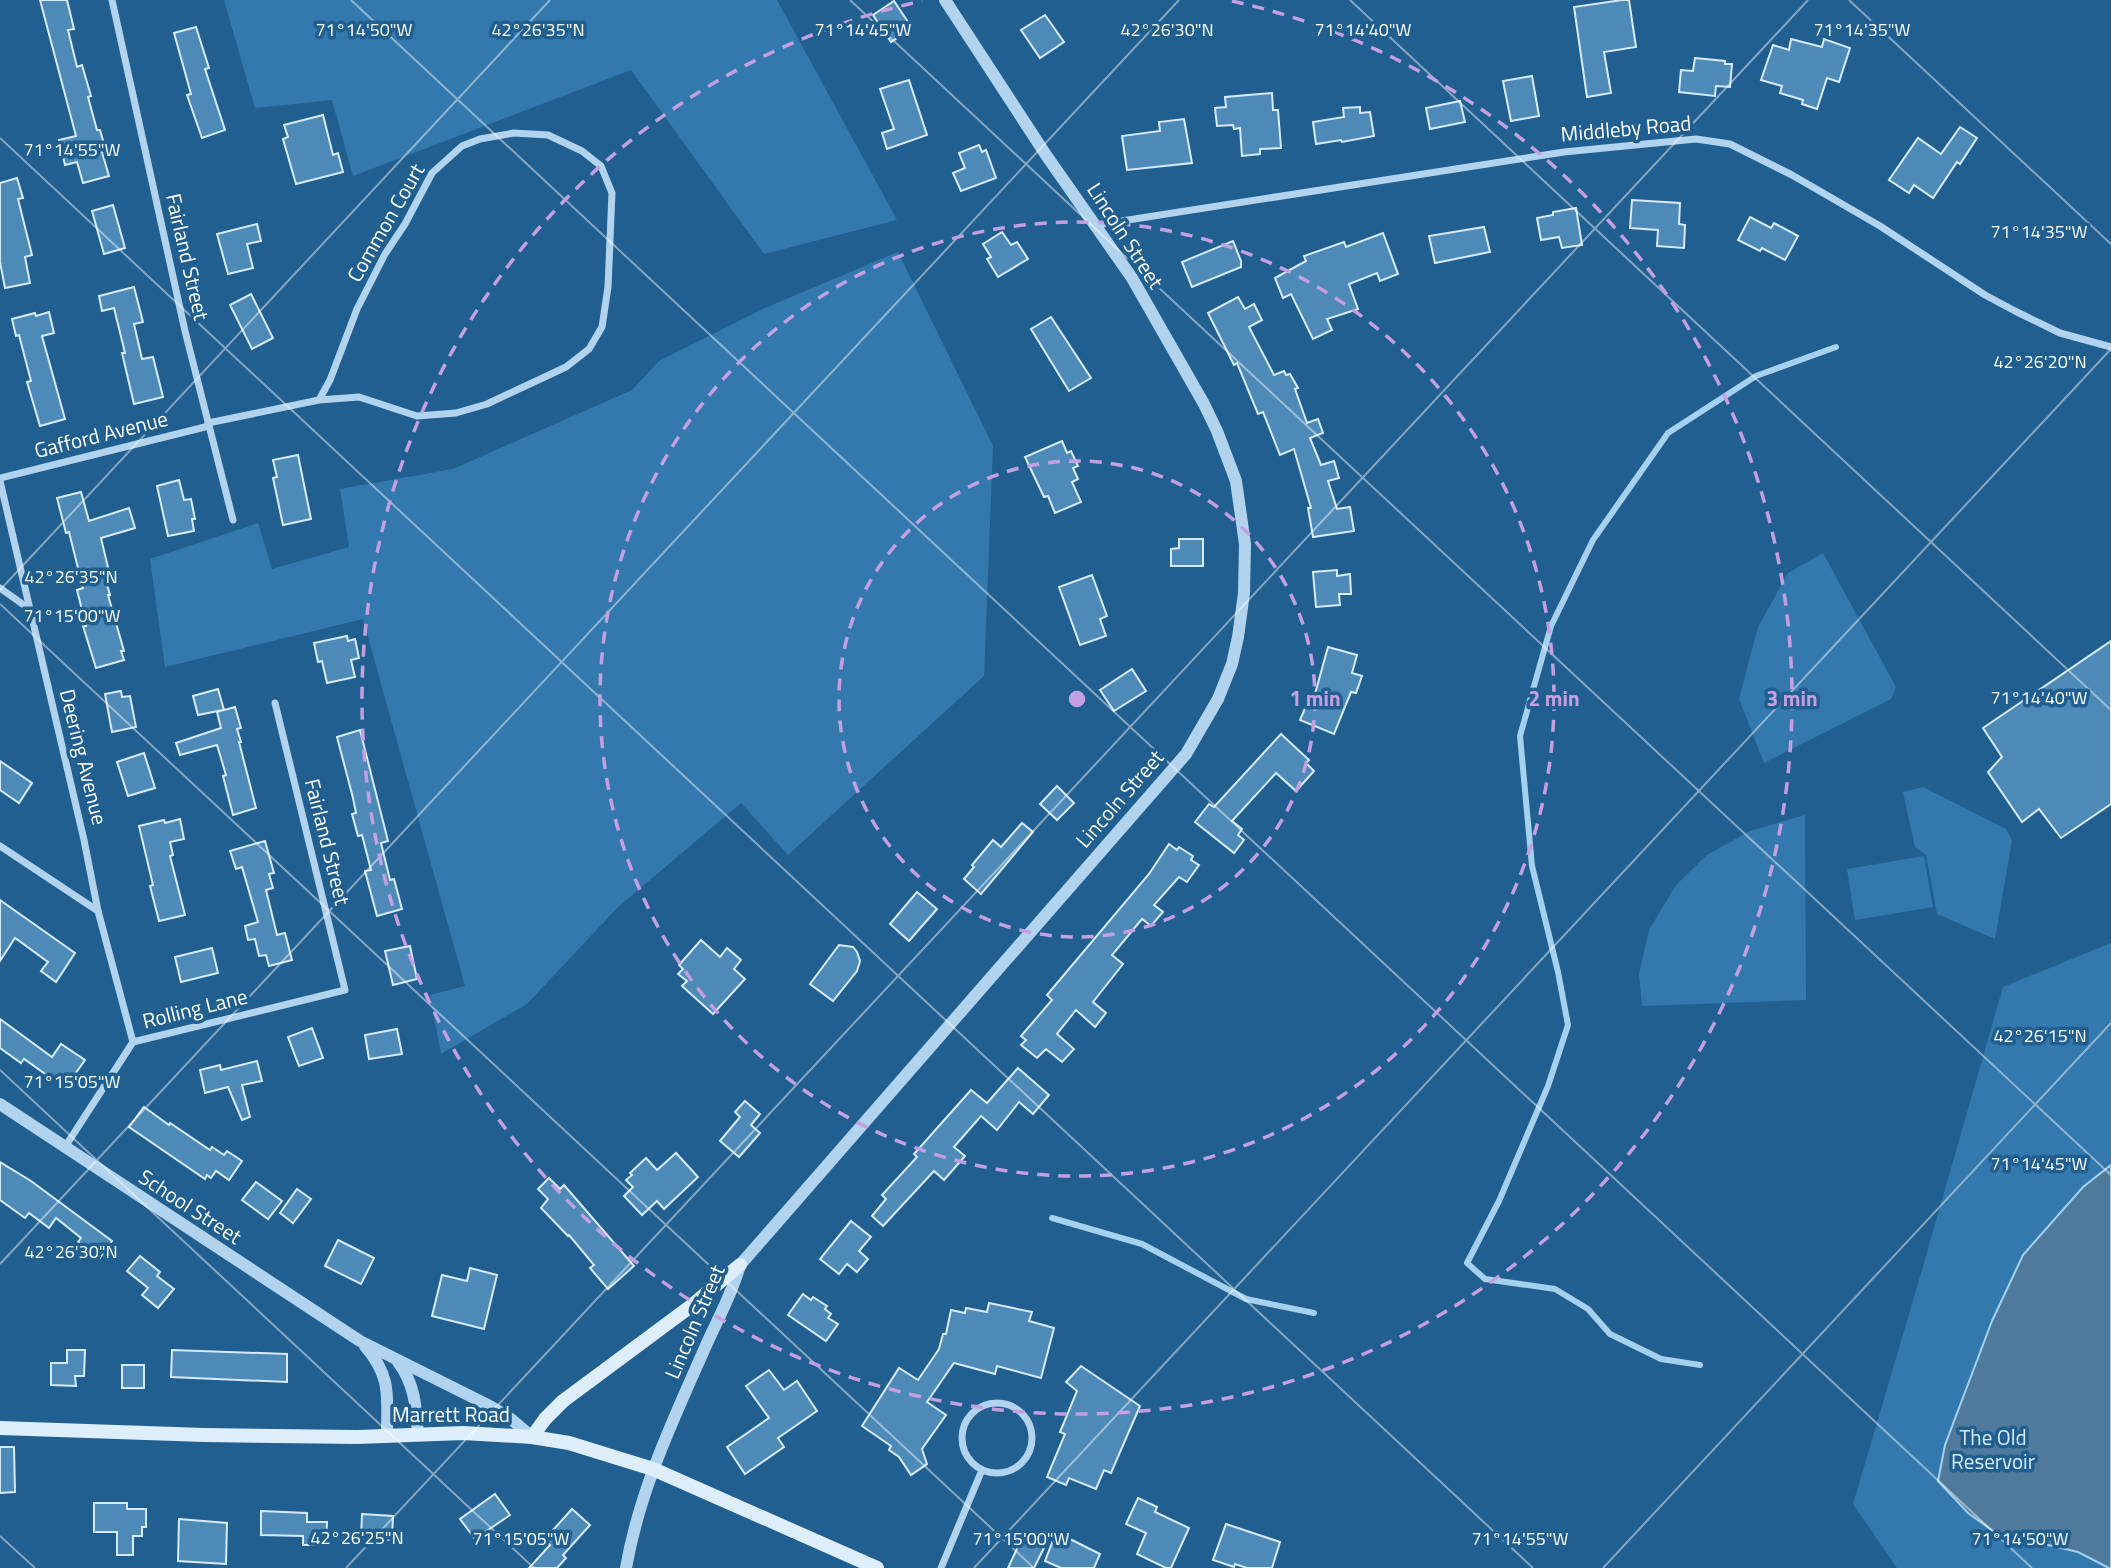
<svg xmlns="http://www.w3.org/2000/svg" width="2111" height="1568" font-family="'Titillium Web',sans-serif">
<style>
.green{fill:#3479ae}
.water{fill:#4f7a9c;stroke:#a5d0ee;stroke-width:2}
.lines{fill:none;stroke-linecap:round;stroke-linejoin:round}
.stream{stroke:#a5d0ee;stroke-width:6}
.building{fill:#4d8ab8;stroke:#d7eaf9;stroke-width:2}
.minor{stroke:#b1d3ed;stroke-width:7}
.tertiary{stroke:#b1d3ed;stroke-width:12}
.secondary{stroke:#ddedfa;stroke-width:14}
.ticks{fill:none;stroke:#fff;stroke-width:2;stroke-opacity:0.45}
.ring{fill:none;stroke:#c4a0e2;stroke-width:3.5;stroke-dasharray:12 9}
.labels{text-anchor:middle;stroke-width:7;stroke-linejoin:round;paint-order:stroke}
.street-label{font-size:21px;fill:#fff;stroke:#215f90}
.park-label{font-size:21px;fill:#d7eaf9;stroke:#215f90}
.ticks-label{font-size:18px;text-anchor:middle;fill:#fff;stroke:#215f90;stroke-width:7;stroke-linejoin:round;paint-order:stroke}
.centre{fill:#c4a0e2;stroke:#215f90;stroke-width:3.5}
.ring-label{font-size:21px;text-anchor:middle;font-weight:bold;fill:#c4a0e2;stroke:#215f90;stroke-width:7;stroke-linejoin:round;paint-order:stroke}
</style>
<rect width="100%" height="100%" fill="#215f90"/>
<g class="green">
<polygon points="224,0 777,0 897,220 764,254 631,70 353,176 332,100 255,108"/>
<polygon points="898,252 993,446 984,676 788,855 741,803 618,907 527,1004 441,1054 430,995 465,986 363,619 165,667 150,559 258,523 272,569 349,547 340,489 453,469 632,390 659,361 765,308"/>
<polygon points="1823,553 1896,687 1891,699 1764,763 1739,699 1758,627 1788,573"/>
<polygon points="1923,787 2006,829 2012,840 1995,939 1937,914 1926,855 1915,847 1903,792"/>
<polygon points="1805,815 1806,1000 1642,1006 1639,974 1649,930 1676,885 1707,855 1750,831"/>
<polygon points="1924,856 1933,907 1855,920 1847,869"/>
<polygon points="2111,943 2111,1568 1897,1568 1853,1504 1917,1287 2003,987"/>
</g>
<polygon class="water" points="2111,1165 2111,1568 2109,1568 2078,1552 1996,1533 1968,1513 1938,1481 1945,1445 1992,1321 2023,1255 2083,1187"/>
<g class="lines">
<g class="stream">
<polyline points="1052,1218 1142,1244 1246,1299 1314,1313"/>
<polyline points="1700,1365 1661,1359 1610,1334 1588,1309 1555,1289 1485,1279 1467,1263 1499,1201 1548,1086 1568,1025 1558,972 1532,866 1520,736 1551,626 1593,540 1668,433 1756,376 1836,347"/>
</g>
</g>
<g class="building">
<polygon points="40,0 67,0 74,29 68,30 77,67 82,65 91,96 88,97 97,130 100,130 106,151 102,152 109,176 83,183 77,162 65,165 59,140 76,136"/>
<polygon points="1622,0 1629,0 1636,47 1604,52 1611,93 1587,97 1574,7"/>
<polygon points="894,1 912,28 891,42 873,15"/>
<polygon points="1045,15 1064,42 1040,58 1021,30"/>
<polygon points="196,27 209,68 205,69 225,130 202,138 187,95 191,94 174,33"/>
<polygon points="1791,39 1822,47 1824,39 1850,48 1839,82 1827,78 1817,109 1802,104 1803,100 1780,93 1782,86 1761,80 1773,45 1789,50"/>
<polygon points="1695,58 1725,61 1725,64 1732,64 1730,87 1716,86 1715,96 1679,92 1681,70 1693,71"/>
<polygon points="1532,76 1539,116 1511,121 1503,81"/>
<polygon points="909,80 927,135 887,149 882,133 894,129 880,89"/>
<polygon points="1272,93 1273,110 1278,110 1281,148 1260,149 1260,154 1242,156 1240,128 1234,129 1233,125 1217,126 1215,108 1226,107 1225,97"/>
<polygon points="1460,101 1465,122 1430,129 1426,108"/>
<polygon points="1360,107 1360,113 1370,112 1374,136 1342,142 1341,140 1316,144 1313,122 1344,117 1343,108"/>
<polygon points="323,115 333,155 338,153 343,172 296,184 283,139 288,137 284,125"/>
<polygon points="1184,119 1192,163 1127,170 1122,136 1160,131 1159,122"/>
<polygon points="1960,127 1977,138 1960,164 1957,162 1933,198 1914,185 1909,193 1889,180 1918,138 1941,154"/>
<polygon points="979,145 982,152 986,150 996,178 961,191 953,173 965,168 959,153"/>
<polygon points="17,178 23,198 18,199 32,255 25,257 30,283 5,288 0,262 0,183"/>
<polygon points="1632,200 1680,203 1679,224 1685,225 1684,248 1657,246 1658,230 1630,228"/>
<polygon points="113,205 125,248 104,254 92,211"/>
<polygon points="1576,208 1582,245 1562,248 1559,237 1541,240 1537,218 1553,215 1553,212"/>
<polygon points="1750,217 1771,228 1774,223 1798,236 1785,260 1762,248 1760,251 1738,240"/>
<polygon points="257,224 261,241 247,244 253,268 228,274 217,234"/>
<polygon points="1484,227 1490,252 1435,263 1429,236"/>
<polygon points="1002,232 1011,245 1017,242 1028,259 998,277 987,259 991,257 983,244"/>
<polygon points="1383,233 1398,274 1380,281 1377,273 1349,284 1358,309 1327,319 1332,330 1313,339 1291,294 1283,298 1275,278 1306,261 1304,256 1344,242 1346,247"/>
<polygon points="1233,241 1241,261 1241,267 1192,287 1182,262"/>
<polygon points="134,287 143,322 134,324 142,359 153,357 163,397 134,404 122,353 125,353 114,308 102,311 99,296"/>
<polygon points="251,294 273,338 252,349 230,305"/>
<polygon points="1238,297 1245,309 1254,304 1262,320 1249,327 1274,375 1284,371 1286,375 1290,374 1298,388 1295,389 1307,423 1318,419 1323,433 1310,438 1321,465 1334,461 1339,478 1328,481 1337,509 1350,507 1354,531 1313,537 1308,508 1311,508 1294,449 1280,455 1263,412 1258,414 1237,363 1234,365 1208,313"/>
<polygon points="49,312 54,333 42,336 65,419 40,426 27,382 31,381 19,335 16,336 12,319 35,313 36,316"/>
<polygon points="1051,317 1091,378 1069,391 1031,329"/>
<polygon points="1062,441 1067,453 1071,451 1078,466 1073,468 1078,479 1072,482 1081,502 1055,513 1048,496 1044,497 1025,457"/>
<polygon points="298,455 311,519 283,525 273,478 277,477 273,460"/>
<polygon points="179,480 184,500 191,499 195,519 192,519 194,531 168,536 157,486"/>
<polygon points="81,492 89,521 129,508 135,528 101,538 111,580 106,581 110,595 108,595 124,651 121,651 124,660 96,668 83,626 86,626 77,590 83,588 69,532 66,533 57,498"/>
<polygon points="1179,539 1203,539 1203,566 1171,566 1171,549 1179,548"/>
<polygon points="1337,570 1337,576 1350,574 1351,594 1339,594 1340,605 1316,607 1313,572"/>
<polygon points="1092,575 1107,616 1100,619 1106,636 1080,645 1059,587"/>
<polygon points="347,636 348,641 355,639 359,658 351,660 355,677 327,683 322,661 318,662 314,643"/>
<polygon points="2111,641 2111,804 2061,838 2039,809 2022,822 1988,772 2002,757 1983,728"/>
<polygon points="1328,647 1357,655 1352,673 1362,676 1356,693 1351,692 1334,734 1300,720 1309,699 1313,701"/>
<polygon points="1132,669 1146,691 1114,711 1100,690"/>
<polygon points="218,689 224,710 235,707 241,728 237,729 241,742 239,742 256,808 233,815 223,776 226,775 217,745 180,755 176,743 221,728 217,712 223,710 198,715 193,696"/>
<polygon points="121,691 122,697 130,696 136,727 112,732 105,694"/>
<polygon points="360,730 388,841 381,843 390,880 394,879 402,909 377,916 365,871 371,870 362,835 358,836 352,814 356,813 353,798 337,737"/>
<polygon points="1281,734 1309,760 1306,763 1314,771 1296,791 1276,773 1232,821 1242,829 1238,835 1244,840 1234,853 1195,822 1209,804 1214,807"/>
<polygon points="144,753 155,788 128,796 117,762"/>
<polygon points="0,761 32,783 19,803 0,790"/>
<polygon points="1057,786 1074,803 1057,820 1040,804"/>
<polygon points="180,819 184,839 170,842 173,855 170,856 185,915 159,921 150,886 153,885 139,826 164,820 165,823"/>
<polygon points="1022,823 1033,832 981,894 964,879 974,867 972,865 993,840 1001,847"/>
<polygon points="265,841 274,873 269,874 273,888 266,890 277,935 285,933 292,960 269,966 266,955 259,956 255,939 248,940 245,926 258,922 242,867 236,869 230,851"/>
<polygon points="1169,844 1177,850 1179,847 1193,856 1191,860 1199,865 1187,882 1179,877 1154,905 1163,912 1151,926 1142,919 1112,955 1123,964 1093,1002 1106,1013 1095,1027 1076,1010 1057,1034 1074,1049 1062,1062 1046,1049 1037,1058 1021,1045 1026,1040 1021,1036 1052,1000 1047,995 1149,874"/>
<polygon points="917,892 937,909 909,941 890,924"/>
<polygon points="0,900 75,953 56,982 41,971 48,962 15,938 0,961"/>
<polygon points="701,940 720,957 727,948 741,960 734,969 745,979 713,1014 682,986 687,981 678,974 683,969 679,965"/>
<polygon points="839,945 853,947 857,952 860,961 857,971 833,1001 810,984"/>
<polygon points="410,946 417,979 393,985 385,951"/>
<polygon points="212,948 218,973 181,982 175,957"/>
<polygon points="0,1019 52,1057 61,1044 85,1060 65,1088 24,1059 21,1063 0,1048"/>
<polygon points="312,1028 323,1058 299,1066 288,1037"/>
<polygon points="397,1029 402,1054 369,1059 365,1035"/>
<polygon points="257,1061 262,1081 242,1085 250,1117 242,1120 228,1087 205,1093 200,1070 220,1065 221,1070"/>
<polygon points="1018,1068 1049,1095 1033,1114 1019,1102 997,1130 981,1116 954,1147 965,1156 944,1180 934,1171 883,1226 872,1216 886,1199 882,1195 917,1157 914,1154 971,1090 987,1103"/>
<polygon points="745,1101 760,1114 751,1125 760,1133 739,1157 720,1141 740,1117 735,1112"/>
<polygon points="144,1107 169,1125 170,1123 210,1150 212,1147 224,1155 227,1151 242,1161 229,1180 216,1171 211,1178 207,1175 205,1179 129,1127"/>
<polygon points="676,1153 698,1177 664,1209 657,1201 642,1215 624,1196 633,1187 626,1180 632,1175 630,1173 646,1158 657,1170"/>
<polygon points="0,1162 31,1181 112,1241 100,1258 93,1258 83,1251 86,1248 78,1242 81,1238 56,1218 49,1228 29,1213 25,1218 0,1200"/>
<polygon points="549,1178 560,1189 564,1185 634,1266 608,1289 590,1268 594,1265 569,1235 568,1236 541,1208 548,1199 538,1189"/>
<polygon points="256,1182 282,1201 268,1219 242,1200"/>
<polygon points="297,1189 311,1199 293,1223 280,1213"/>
<polygon points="851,1221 871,1237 859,1251 868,1259 857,1272 847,1264 839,1274 820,1259"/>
<polygon points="338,1240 374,1258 361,1284 325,1266"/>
<polygon points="140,1256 160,1272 157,1276 174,1289 158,1308 142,1295 148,1288 127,1271"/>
<polygon points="470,1268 497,1275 484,1329 432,1316 442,1275 467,1281"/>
<polygon points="803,1294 811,1300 813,1297 827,1306 825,1309 831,1314 828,1318 838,1324 826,1341 788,1315"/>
<polygon points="989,1303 1032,1312 1029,1321 1054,1328 1041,1378 997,1366 995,1374 954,1363 927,1402 946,1415 922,1449 927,1464 911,1475 899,1457 889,1450 891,1446 862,1426 899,1368 918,1380 939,1349 943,1334 946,1334 951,1310 965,1313 966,1308 987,1312"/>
<polygon points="67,1350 85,1350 84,1376 75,1376 76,1386 51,1385 51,1363 67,1363"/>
<polygon points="172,1350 287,1354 287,1382 171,1377"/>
<rect x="122" y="1365" width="22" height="23"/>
<polygon points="1081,1366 1140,1406 1111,1473 1104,1470 1096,1489 1069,1478 1066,1485 1047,1477 1065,1434 1060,1432 1077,1391 1066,1382"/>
<polygon points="769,1370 784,1390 797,1381 817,1411 778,1438 784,1447 745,1474 727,1447 769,1418 746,1386"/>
<polygon points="0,1447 14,1447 15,1492 0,1493"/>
<polygon points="495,1494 510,1515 475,1539 460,1519"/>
<polygon points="1138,1498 1157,1507 1155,1512 1189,1528 1171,1568 1166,1568 1137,1554 1146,1533 1126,1524"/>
<polygon points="94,1503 127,1503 127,1509 146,1509 146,1527 142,1527 142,1536 133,1536 133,1555 117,1555 117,1532 94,1532"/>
<polygon points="572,1509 590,1525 563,1555 566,1558 557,1568 529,1568 550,1545 544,1540"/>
<polygon points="261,1511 307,1513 307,1522 327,1522 326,1545 303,1545 303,1536 261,1535"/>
<polygon points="362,1514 393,1516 392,1540 361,1538"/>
<polygon points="179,1519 227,1523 226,1564 178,1561"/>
<polygon points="1226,1524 1280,1542 1272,1568 1247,1568 1235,1564 1234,1567 1213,1560"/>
<polygon points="1022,1538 1044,1548 1034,1568 1008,1568"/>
<polygon points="1054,1538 1068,1544 1070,1539 1100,1554 1094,1568 1061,1568 1045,1561"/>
</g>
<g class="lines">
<g class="minor">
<polyline points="112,0 185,331 233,520"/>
<polyline points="1096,225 1564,152 1696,139 1730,144 1792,175 1880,226 1985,295 2015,311 2060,333 2111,347"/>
<polyline points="208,423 319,400 359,397 417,416 456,413 487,404 566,367 589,349 602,327 608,287 612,193 601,166 582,151 548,135 514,133 480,139 462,146 432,173 405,224 385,254 357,309 330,380 319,400"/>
<polyline points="0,478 209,426"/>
<polyline points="0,481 84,840 98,911 133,1042"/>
<polyline points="0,588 28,608"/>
<polyline points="0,846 98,911"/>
<polyline points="65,1147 133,1042 345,990 275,703"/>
<circle cx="997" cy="1438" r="35"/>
<polyline points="941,1568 982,1470"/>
</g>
<g class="tertiary">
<polyline points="0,1104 360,1341 490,1406 511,1419 532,1437"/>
<path d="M365,1346C392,1377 387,1397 387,1436"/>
<path d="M398,1362C415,1384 416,1407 418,1434"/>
<path d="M626,1568C639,1492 673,1420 704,1350C716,1322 732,1295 740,1265L1186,754L1218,699L1232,664L1238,637L1244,593L1245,544L1236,481L1217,431L1204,404L1132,278L1046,155L945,0"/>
</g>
<g class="secondary">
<polyline points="0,1428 204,1435 358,1437 463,1433 532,1437 569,1443 653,1469 877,1568"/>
<polyline points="532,1437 545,1419 563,1401 691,1306 740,1265"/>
</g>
</g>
<path class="ticks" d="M351,0L2032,1568M850,0L2111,1175M1350,0L2111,710M1849,0L2111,244M0,138L1533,1568M0,590L550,0M0,604L1034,1568M0,1070L534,1568M0,1264L1179,0M0,1536L35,1568M346,1568L1808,0M974,1568L2111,349M1603,1568L2111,1023"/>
<g class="ring">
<circle cx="1077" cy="699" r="238"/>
<circle cx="1077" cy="699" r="477"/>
<path d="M1232 1A715 715 0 1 1 922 1"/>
</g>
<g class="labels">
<g class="street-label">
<text transform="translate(1626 129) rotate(-5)" y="7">Middleby Road</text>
<text transform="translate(386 223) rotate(-60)" y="7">Common Court</text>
<text transform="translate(1125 236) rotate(57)" y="7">Lincoln Street</text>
<text transform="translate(187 257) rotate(77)" y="7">Fairland Street</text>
<text transform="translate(101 435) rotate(-14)" y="7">Gafford Avenue</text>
<text transform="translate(83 757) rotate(76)" y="7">Deering Avenue</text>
<text transform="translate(1120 799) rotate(-49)" y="7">Lincoln Street</text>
<text transform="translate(327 842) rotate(76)" y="7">Fairland Street</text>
<text transform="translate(195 1009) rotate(-14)" y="7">Rolling Lane</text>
<text transform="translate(190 1207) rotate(33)" y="7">School Street</text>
<text transform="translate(695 1322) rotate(-67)" y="7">Lincoln Street</text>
<text x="451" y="1422">Marrett Road</text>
</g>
<g class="park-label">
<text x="1993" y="1445">The Old<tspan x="1993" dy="24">Reservoir</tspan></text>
</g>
</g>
<g class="ticks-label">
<text x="364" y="36">71°14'50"W</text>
<text x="863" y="36">71°14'45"W</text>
<text x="1363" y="36">71°14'40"W</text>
<text x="1862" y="36">71°14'35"W</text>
<text x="538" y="36">42°26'35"N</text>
<text x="1167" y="36">42°26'30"N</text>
<text x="72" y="156">71°14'55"W</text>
<text x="2039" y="238">71°14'35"W</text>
<text x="2040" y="368">42°26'20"N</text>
<text x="71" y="583">42°26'35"N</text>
<text x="72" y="622">71°15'00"W</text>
<text x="2039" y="704">71°14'40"W</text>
<text x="2040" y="1042">42°26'15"N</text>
<text x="72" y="1088">71°15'05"W</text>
<text x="2039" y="1170">71°14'45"W</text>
<text x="71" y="1258">42°26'30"N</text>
<text x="357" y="1544">42°26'25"N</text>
<text x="521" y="1545">71°15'05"W</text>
<text x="1021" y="1545">71°15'00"W</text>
<text x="1520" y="1545">71°14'55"W</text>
<text x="2020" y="1545">71°14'50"W</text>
</g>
<circle cx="1077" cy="699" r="10" class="centre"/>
<g class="ring-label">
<text x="1315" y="706">1 min</text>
<text x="1554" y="706">2 min</text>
<text x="1792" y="706">3 min</text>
</g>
</svg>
